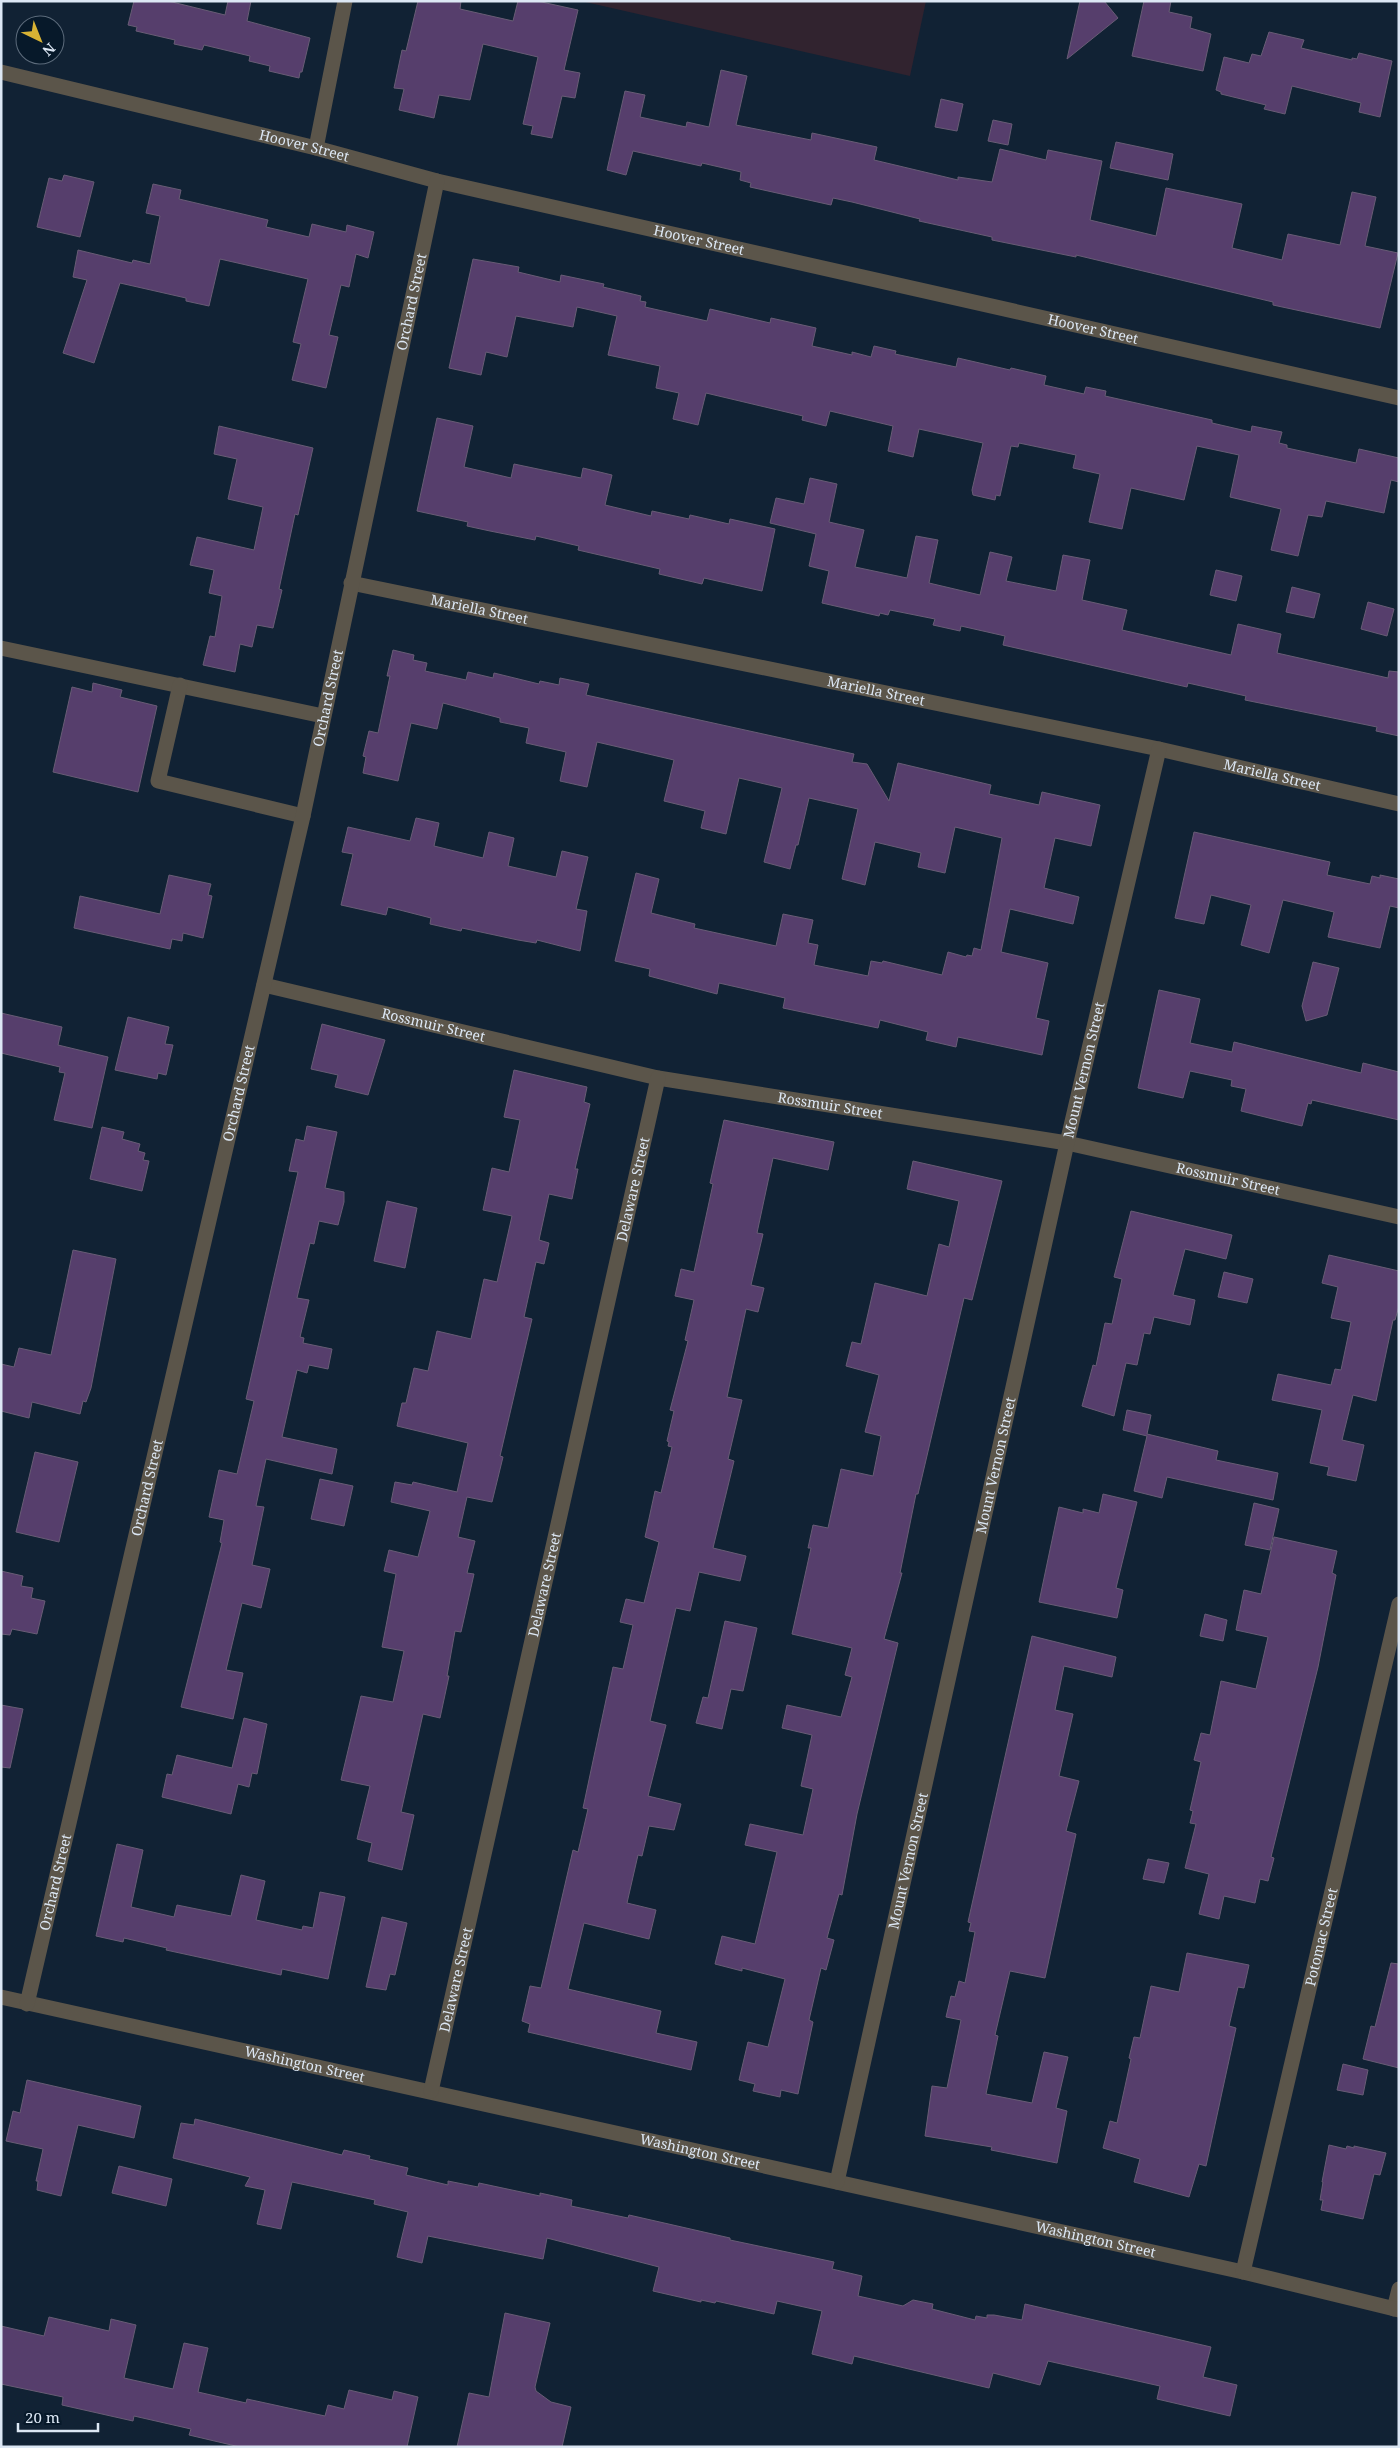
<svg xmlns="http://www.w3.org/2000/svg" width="1400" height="2448" font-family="'Noto Serif',serif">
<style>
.education{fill:#31232f}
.building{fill:#563e6c;stroke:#685c75}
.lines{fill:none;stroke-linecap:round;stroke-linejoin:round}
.lane{stroke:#5b554a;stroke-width:15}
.street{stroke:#5b554a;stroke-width:15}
.labels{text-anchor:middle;stroke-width:5;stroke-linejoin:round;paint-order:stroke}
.street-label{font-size:14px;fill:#dce7f4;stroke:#07192a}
</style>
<rect width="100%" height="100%" fill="#112234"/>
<polygon class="education" points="581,1 926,1 910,76"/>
<g class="building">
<polygon points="134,1 168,1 225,15 228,1 251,1 247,21 310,38 302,72 300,72 299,78 269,71 270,66 249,61 250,56 204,45 202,50 174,44 175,40 136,31 137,27 128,25"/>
<polygon points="418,1 461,1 460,9 513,21 518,1 537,1 578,10 564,70 580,73 575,98 562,96 552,138 531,134 533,126 523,124 538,57 483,44 470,100 439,95 434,118 399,110 404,89 394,88 402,50 406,51"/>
<polygon points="1080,1 1104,1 1118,18 1067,59"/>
<polygon points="1144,1 1171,1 1169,12 1192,17 1190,28 1211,34 1203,71 1132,56"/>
<polygon points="1269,32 1304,40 1301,48 1352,60 1352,58 1357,59 1359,53 1392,61 1380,117 1359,112 1361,103 1292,86 1285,114 1264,109 1266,105 1221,94 1221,92 1216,90 1224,57 1249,63 1252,54 1261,56"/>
<polygon points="721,70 747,76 736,125 811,140 812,133 877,147 874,160 958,180 958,177 992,182 1000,149 1046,160 1048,150 1102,161 1090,220 1156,236 1166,188 1242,204 1232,248 1282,260 1288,234 1340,245 1352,192 1376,197 1365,246 1398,253 1380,328 1273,305 1273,302 1076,255 1076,257 992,240 992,237 919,221 920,219 852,202 833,198 831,205 750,187 751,183 740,180 741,172 702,163 701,166 633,151 626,175 607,170 625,91 645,95 640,117 686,127 687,122 709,127"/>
<polygon points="941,99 963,104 957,131 935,127"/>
<polygon points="993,120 1012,124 1008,145 988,141"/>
<polygon points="1116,142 1173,154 1168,180 1110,168"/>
<polygon points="64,175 94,182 80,237 37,227 49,178 62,181"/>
<polygon points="153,184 181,190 179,199 268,220 266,227 309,237 312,224 346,232 347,225 374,232 368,258 356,254 349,287 341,285 329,335 338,337 326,388 292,380 301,344 293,342 308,279 220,259 209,306 186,301 186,298 120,283 94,363 63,353 87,280 73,277 78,250 132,263 133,260 150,264 160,216 146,213"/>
<polygon points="473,259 519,267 518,272 560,282 561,275 604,284 603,287 641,296 640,301 646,302 645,307 707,321 710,309 770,323 771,318 816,328 812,346 852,355 852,352 871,357 874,346 896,351 895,354 956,367 958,358 1010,370 1011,368 1046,376 1044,385 1084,394 1086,387 1106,391 1105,396 1212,420 1212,423 1251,432 1252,426 1282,432 1279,443 1287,445 1287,448 1356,463 1359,449 1399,458 1399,482 1391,480 1384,513 1326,501 1322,517 1308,515 1298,556 1271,550 1281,509 1230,497 1239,455 1197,446 1184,500 1131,488 1122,529 1089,522 1100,474 1073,468 1076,455 1019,443 1018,447 1011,446 1000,496 996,495 995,500 973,495 972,490 983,443 919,429 913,457 888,451 893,426 830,411 826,426 802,420 803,416 706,393 698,425 673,419 679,393 656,388 660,366 608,355 617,316 577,307 573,327 516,316 507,357 486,352 481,375 449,368"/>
<polygon points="437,418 473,426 464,467 511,478 514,464 581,478 583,468 612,475 605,505 651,516 652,511 689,519 690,515 729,524 730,519 775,529 762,591 704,578 702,584 659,574 660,569 578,550 579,546 536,536 535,540 490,531 467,526 468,522 417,511"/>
<polygon points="219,426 313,448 298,515 295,514 279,589 282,590 273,628 257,625 252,647 240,644 235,672 203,665 210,636 215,637 222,596 209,593 214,570 190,565 197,537 254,550 263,507 228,499 237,459 214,454"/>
<polygon points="810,478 837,484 829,522 864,530 855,567 907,578 916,536 938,540 929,583 980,595 990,552 1012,557 1006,581 1056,591 1063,555 1090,560 1082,600 1127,610 1122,630 1231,655 1238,624 1281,634 1277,653 1388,678 1389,671 1399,672 1399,736 1376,731 1377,727 1245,700 1246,696 1188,683 1187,687 1003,645 1005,636 961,626 960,631 933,625 935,619 890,610 888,615 880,613 879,616 822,603 829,571 809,566 816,534 770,523 776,498 804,504"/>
<polygon points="1216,570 1242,576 1236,601 1210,595"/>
<polygon points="1292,587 1320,594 1314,618 1286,612"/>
<polygon points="1368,602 1394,609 1387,636 1361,629"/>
<polygon points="393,650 414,655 413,660 427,663 425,671 466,680 468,672 493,678 494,673 539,684 540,681 559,685 560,678 589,684 586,695 854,754 852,762 867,764 889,801 898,763 991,785 989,794 1039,805 1042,792 1100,805 1091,846 1055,838 1044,888 1079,897 1073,924 1010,909 1001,952 1048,963 1036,1018 1049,1021 1042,1055 958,1037 956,1047 926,1040 928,1032 880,1020 878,1028 783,1008 785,998 719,983 717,994 649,976 650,969 615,961 636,873 659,879 651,913 695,924 694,928 776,946 783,914 813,920 808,943 818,945 814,965 868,976 871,961 882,963 883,961 942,975 948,952 966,957 967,955 972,956 974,948 981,950 1002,838 955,827 945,873 918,867 921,853 875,842 865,885 842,879 858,809 809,798 798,845 796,845 790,869 764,862 782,788 739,778 726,834 701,828 705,811 664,801 674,760 597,742 587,787 560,781 566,752 526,743 529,728 500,722 500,718 443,703 437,729 411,723 398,781 363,773 366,757 363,756 369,731 378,733 390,676 387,676"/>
<polygon points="93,683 122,690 120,697 157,706 138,792 53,772 72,687 92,692"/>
<polygon points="416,818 439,823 434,846 483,858 489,832 514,838 508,866 556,877 562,851 588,857 576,909 587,911 580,951 537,940 536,943 518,940 462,928 461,931 430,924 431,918 388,907 386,915 341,905 353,854 342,852 348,827 410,841"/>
<polygon points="1194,832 1330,862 1327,875 1370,884 1372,876 1380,878 1380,875 1399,879 1399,908 1390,906 1380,948 1328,937 1334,912 1283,900 1269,953 1241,945 1251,905 1211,895 1204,924 1175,918"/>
<polygon points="169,875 211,884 208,895 212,896 203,938 183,933 182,941 172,939 170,949 74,928 80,896 160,914"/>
<polygon points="1313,962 1339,968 1327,1015 1306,1021 1302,1006"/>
<polygon points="1159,990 1200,999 1190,1043 1232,1052 1234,1042 1361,1073 1363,1063 1399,1072 1399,1120 1312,1100 1311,1104 1308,1103 1302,1126 1277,1120 1241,1111 1246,1089 1231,1086 1232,1080 1190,1071 1183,1098 1138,1088"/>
<polygon points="1,1013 62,1027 58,1045 108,1057 92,1128 54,1120 65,1073 59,1072 60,1067 1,1053"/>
<polygon points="128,1017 169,1027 165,1044 173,1045 166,1075 158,1073 157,1079 115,1070"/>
<polygon points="322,1024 385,1040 368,1095 335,1087 338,1075 311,1069"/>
<polygon points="514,1070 587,1087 584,1102 590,1104 575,1169 578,1169 572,1199 549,1194 539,1240 549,1243 544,1264 536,1262 524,1317 532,1319 500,1456 503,1457 492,1502 467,1497 458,1537 475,1541 467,1573 474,1574 461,1632 455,1631 447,1676 449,1676 440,1718 423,1714 401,1812 414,1815 402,1870 368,1861 372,1843 357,1839 370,1786 341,1780 361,1696 393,1702 404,1651 382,1647 396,1574 384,1571 389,1550 418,1557 430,1511 391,1502 395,1482 412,1485 413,1482 457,1492 468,1443 397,1426 402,1403 406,1403 414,1368 428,1371 437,1331 471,1339 484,1279 497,1282 512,1216 483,1210 492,1168 509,1172 520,1120 504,1117"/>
<polygon points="724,1120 834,1142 828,1170 773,1158 757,1233 763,1234 751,1285 764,1288 758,1312 746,1309 727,1397 742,1400 728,1459 734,1461 713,1548 746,1556 740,1581 699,1572 690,1611 676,1608 650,1721 666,1725 648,1796 681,1804 674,1830 649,1826 642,1856 638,1855 627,1903 656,1910 649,1939 584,1923 568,1989 661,2011 656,2033 697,2042 691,2070 528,2032 530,2024 522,2021 530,1986 541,1988 573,1850 578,1852 588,1809 583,1808 613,1667 623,1669 633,1625 620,1622 626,1599 644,1603 659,1542 645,1537 655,1491 661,1493 672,1447 668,1446 669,1442 667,1441 674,1411 670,1410 688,1341 685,1340 694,1300 675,1296 681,1269 694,1272 713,1184 710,1183"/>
<polygon points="307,1126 337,1132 325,1188 344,1192 344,1202 338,1225 319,1221 314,1244 310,1243 297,1298 309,1300 300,1337 304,1338 303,1343 332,1349 328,1369 309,1365 307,1373 297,1370 282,1437 337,1449 332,1474 266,1459 256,1506 264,1507 252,1565 270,1569 261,1608 242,1603 226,1670 243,1673 233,1719 181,1707 222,1543 220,1542 224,1520 209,1517 219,1470 237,1474 254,1401 246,1399 298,1172 289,1171 296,1139 304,1141"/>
<polygon points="102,1127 124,1132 122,1139 140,1144 138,1151 145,1153 143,1160 149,1161 142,1191 90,1179"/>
<polygon points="913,1161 1002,1181 972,1300 964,1298 918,1494 916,1494 900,1573 902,1573 884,1639 898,1643 857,1814 842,1895 839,1894 827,1938 834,1940 826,1970 821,1968 809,2020 813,2022 798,2094 781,2090 780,2097 753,2091 755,2084 739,2080 748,2042 768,2047 785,1979 742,1968 742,1971 715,1964 722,1936 755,1944 777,1852 745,1845 750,1824 803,1835 813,1789 801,1786 812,1735 782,1728 787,1705 841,1717 852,1677 845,1675 852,1648 792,1634 811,1548 808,1548 813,1525 828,1528 841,1469 873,1476 881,1436 865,1432 879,1375 846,1366 852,1342 861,1344 875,1283 927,1296 939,1244 949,1247 959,1201 907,1189"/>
<polygon points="387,1201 417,1208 405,1268 374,1261"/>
<polygon points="1131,1211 1232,1235 1226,1259 1185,1249 1173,1295 1195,1300 1190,1325 1154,1317 1150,1334 1144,1333 1137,1365 1126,1363 1114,1416 1082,1406 1093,1365 1096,1366 1105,1323 1112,1324 1122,1279 1114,1277"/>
<polygon points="73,1250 116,1259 91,1388 86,1402 83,1401 80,1414 32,1402 29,1418 1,1411 1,1364 14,1367 19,1348 51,1355"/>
<polygon points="1329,1255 1399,1271 1399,1306 1395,1320 1393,1320 1376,1401 1353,1395 1342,1440 1364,1445 1356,1481 1327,1475 1329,1467 1310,1463 1322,1410 1272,1400 1278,1374 1331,1385 1335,1369 1341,1370 1351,1322 1331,1318 1338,1287 1322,1283"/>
<polygon points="1224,1272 1253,1279 1247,1303 1218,1297"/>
<polygon points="1127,1410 1151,1415 1147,1434 1218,1451 1216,1460 1278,1473 1273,1500 1167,1477 1162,1498 1134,1491 1147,1436 1123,1430"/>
<polygon points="35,1452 78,1462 59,1542 16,1532"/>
<polygon points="320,1479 353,1486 344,1526 311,1519"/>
<polygon points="1103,1494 1137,1502 1116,1588 1123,1590 1117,1618 1039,1602 1059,1507 1083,1513 1083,1509 1099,1513"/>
<polygon points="1254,1503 1279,1509 1270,1550 1245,1545"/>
<polygon points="1274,1537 1337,1551 1332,1573 1336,1575 1318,1667 1271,1857 1274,1858 1268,1881 1260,1879 1255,1903 1224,1896 1219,1919 1199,1914 1209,1874 1185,1868 1196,1824 1190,1823 1193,1811 1190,1810 1201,1762 1194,1760 1201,1733 1210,1735 1221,1681 1256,1689 1268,1637 1236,1630 1244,1590 1261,1594"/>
<polygon points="1,1571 23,1576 21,1586 33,1588 31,1598 45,1601 37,1634 12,1629 10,1635 1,1634"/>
<polygon points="1205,1614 1227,1620 1223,1641 1200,1636"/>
<polygon points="725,1621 757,1628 743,1691 731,1689 722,1729 696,1723 703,1697 708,1698"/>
<polygon points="1032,1636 1116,1657 1112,1677 1064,1666 1055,1710 1073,1714 1059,1776 1079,1781 1066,1831 1076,1834 1045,1978 1010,1971 995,2035 998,2036 986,2094 1032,2103 1044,2052 1068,2057 1056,2108 1067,2111 1057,2163 991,2150 992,2147 925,2136 932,2086 947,2088 961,2020 946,2017 951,1996 955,1997 959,1981 965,1983 975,1932 969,1931 971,1923 968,1922"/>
<polygon points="1,1705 23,1709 10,1768 1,1767"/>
<polygon points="244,1718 267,1724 257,1774 252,1773 249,1787 238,1784 231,1814 162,1797 167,1774 172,1775 177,1755 232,1768"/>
<polygon points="117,1844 143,1850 131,1907 174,1917 177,1905 231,1916 241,1875 265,1881 256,1920 302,1930 303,1926 313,1928 320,1892 345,1897 328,1979 282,1969 281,1975 166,1950 167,1948 124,1938 123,1942 96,1936"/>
<polygon points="1148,1859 1169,1863 1164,1883 1143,1879"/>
<polygon points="382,1917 407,1923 395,1975 390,1974 386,1990 366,1987"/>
<polygon points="1187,1953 1249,1965 1244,1988 1238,1987 1229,2026 1236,2028 1206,2166 1199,2164 1189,2197 1134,2182 1140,2159 1103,2148 1110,2121 1117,2123 1131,2059 1129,2058 1134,2037 1140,2038 1151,1986 1179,1992"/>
<polygon points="1391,1963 1399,1964 1399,2068 1363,2059 1371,2026 1375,2027"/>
<polygon points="1343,2064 1368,2070 1363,2095 1337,2090"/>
<polygon points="27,2080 141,2106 134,2138 78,2125 61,2196 37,2190 38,2181 36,2181 43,2149 6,2141 13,2111 20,2113"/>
<polygon points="195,2119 342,2155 344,2150 370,2156 369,2159 408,2168 406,2175 448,2185 448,2181 478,2187 479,2183 540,2196 540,2193 572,2200 571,2206 628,2218 629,2215 730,2238 730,2240 834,2262 832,2269 862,2276 858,2296 903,2306 913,2300 933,2304 932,2309 975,2320 976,2316 987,2318 987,2315 994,2315 1022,2320 1025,2304 1211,2347 1203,2377 1237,2385 1230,2416 1157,2399 1160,2386 1048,2361 1040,2385 993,2373 989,2388 854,2356 852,2364 812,2354 822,2311 777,2301 774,2314 716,2301 715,2303 701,2300 701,2302 653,2291 659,2267 547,2238 543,2259 428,2236 422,2263 397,2257 408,2212 374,2204 375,2200 292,2182 281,2229 257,2224 265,2190 245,2186 250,2177 173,2158 181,2123 194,2125"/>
<polygon points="1329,2145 1346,2149 1347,2146 1354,2148 1354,2146 1386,2153 1380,2175 1374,2174 1363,2219 1321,2210 1323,2200 1320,2200 1323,2182 1322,2182"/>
<polygon points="119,2166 172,2179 166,2206 112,2193"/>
<polygon points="505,2313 550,2323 535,2387 536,2391 551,2402 571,2407 562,2447 457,2447 469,2393 489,2397"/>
<polygon points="49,2317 109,2331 111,2319 136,2325 124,2378 173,2389 184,2343 208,2348 198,2392 246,2403 247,2399 325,2416 328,2405 344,2409 349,2390 392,2400 394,2391 418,2397 407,2447 240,2447 189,2435 191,2429 134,2416 133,2421 62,2405 63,2397 1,2384 1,2326 44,2336"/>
</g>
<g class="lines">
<g class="lane">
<polyline points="1,648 323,716"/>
<polyline points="180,685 158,781 303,816"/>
<polyline points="1394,2309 1399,2289"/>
</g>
<g class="street">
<path id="s1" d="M1,72L316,148L437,181L1399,398"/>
<polyline points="316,148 345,1"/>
<path id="s2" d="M351,583L1159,749L1399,804"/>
<path id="s3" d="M264,985L658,1078L1067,1143L1399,1217"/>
<path id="s4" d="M1,1997L1243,2272L1399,2310"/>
<path id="s5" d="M27,2004L303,816L437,181"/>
<path id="s6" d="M431,2091L658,1078"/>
<path id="s7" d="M837,2182L1067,1143L1159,749"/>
<path id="s8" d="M1243,2272L1399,1604"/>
</g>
</g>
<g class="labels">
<g class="street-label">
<text dy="5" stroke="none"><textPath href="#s1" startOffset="312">Hoover Street</textPath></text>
<text dy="5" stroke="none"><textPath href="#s1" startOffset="718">Hoover Street</textPath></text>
<text dy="5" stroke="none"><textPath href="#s5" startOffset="1745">Orchard Street</textPath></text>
<text dy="5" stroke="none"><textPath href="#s1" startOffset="1122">Hoover Street</textPath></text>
<text dy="5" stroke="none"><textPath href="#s2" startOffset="131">Mariella Street</textPath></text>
<text dy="5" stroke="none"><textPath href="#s2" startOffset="536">Mariella Street</textPath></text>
<text dy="5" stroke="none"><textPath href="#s5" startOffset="1340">Orchard Street</textPath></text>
<text dy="5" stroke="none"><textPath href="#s2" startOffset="941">Mariella Street</textPath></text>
<text dy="5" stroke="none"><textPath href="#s3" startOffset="174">Rossmuir Street</textPath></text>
<text dy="5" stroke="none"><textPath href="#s7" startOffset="1139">Mount Vernon Street</textPath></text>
<text dy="5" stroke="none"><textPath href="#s5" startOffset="935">Orchard Street</textPath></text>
<text dy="5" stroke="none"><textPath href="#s3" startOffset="579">Rossmuir Street</textPath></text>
<text dy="5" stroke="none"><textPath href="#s3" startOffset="984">Rossmuir Street</textPath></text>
<text dy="5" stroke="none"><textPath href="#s6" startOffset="924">Delaware Street</textPath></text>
<text dy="5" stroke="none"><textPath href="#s7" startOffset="734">Mount Vernon Street</textPath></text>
<text dy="5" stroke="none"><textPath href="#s5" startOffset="530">Orchard Street</textPath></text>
<text dy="5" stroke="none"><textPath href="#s6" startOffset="519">Delaware Street</textPath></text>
<text dy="5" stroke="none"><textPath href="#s7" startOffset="329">Mount Vernon Street</textPath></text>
<text dy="5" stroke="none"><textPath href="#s5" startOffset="125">Orchard Street</textPath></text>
<text dy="5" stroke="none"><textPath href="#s8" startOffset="344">Potomac Street</textPath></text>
<text dy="5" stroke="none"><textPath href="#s6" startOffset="114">Delaware Street</textPath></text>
<text dy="5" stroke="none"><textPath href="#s4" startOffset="311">Washington Street</textPath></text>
<text dy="5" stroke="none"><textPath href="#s4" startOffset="716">Washington Street</textPath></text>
<text dy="5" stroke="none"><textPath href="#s4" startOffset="1121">Washington Street</textPath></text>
</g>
</g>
<rect width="1400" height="2448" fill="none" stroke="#dce7f4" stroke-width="5"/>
<g transform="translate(40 40) rotate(137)"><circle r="24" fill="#07192a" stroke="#5c6b7b"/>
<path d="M0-4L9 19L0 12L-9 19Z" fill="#d9b334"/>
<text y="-8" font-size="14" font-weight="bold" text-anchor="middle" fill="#dce7f4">N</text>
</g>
<path d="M18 2423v8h80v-8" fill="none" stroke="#dce7f4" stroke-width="2.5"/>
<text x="25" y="2423" font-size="15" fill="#dce7f4" stroke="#07192a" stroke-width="4" paint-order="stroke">20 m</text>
</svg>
